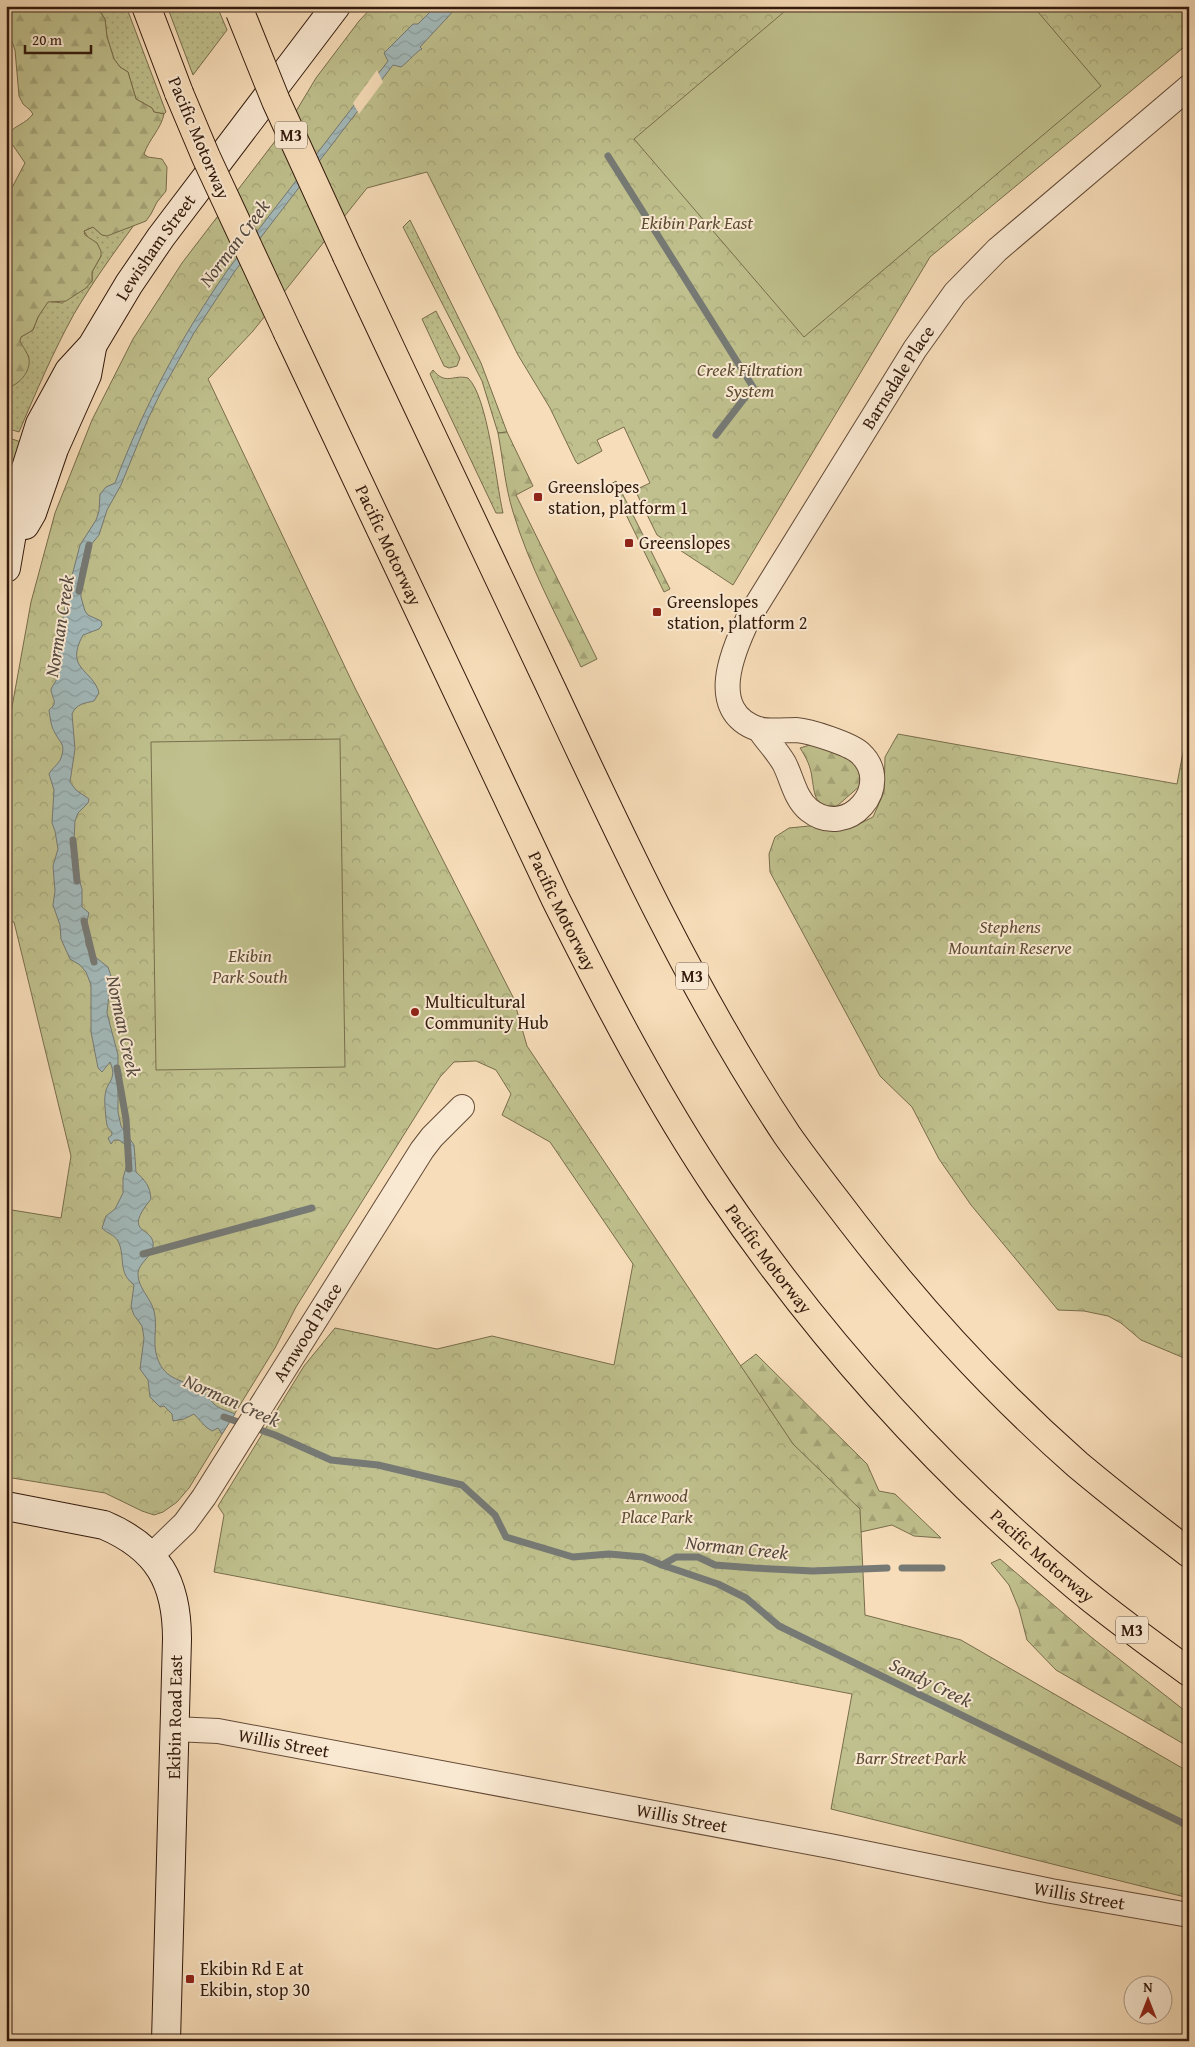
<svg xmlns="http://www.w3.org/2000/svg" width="1195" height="2047" font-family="'Gentium Book Plus',serif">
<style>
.grass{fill:url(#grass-dots);stroke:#796d4c}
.forest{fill:url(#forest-firs);stroke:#796d4c}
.park{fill:url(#park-crowns);stroke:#796d4c}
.garden{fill:#bfc08d;stroke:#796d4c}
.water{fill:url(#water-waves);stroke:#767974}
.pier{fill:#f7ddb9}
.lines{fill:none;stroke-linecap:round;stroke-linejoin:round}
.stream{stroke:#767974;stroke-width:7}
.minor-casing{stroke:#644b37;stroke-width:26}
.secondary-casing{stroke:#331a0c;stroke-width:30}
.motorway-casing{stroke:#331a0c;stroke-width:30}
.minor{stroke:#fae9d2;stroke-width:24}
.secondary{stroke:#fae9d2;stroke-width:28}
.motorway{stroke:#f7ddb9;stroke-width:28}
.motorway-bridge-casing{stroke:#331a0c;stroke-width:30;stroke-linecap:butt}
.motorway-bridge{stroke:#f7ddb9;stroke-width:28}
.poi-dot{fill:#8f2418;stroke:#fae9d2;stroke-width:2}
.labels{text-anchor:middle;stroke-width:4;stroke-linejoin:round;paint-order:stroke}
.shield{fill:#fae9d2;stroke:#6f5847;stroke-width:1}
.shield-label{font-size:16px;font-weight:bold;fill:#331a0c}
.street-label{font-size:18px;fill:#331a0c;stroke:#fae9d2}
.park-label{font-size:18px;font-style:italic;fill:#5d4c33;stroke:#fae9d2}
.poi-label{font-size:18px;fill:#331a0c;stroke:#fae9d2;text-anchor:start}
.water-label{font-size:19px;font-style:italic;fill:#544a40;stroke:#fae9d2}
</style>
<defs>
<pattern id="grass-dots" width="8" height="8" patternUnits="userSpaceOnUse" patternTransform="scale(1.25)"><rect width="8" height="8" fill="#bfc08d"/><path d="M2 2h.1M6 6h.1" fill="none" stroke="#a5a478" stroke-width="1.8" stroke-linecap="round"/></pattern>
<pattern id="forest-firs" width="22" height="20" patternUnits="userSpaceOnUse" patternTransform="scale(1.25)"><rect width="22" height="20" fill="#bfc08d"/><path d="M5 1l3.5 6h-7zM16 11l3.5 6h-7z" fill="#a5a478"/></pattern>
<pattern id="park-crowns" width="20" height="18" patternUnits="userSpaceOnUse" patternTransform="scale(1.25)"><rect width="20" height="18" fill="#bfc08d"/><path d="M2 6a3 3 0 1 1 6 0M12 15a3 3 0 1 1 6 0" fill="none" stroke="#a5a478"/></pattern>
<pattern id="water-waves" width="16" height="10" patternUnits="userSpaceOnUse" patternTransform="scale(1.25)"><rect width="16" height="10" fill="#a2b9ba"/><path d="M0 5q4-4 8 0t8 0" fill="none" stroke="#8c9e9f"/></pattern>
</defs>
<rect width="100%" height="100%" fill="#f7ddb9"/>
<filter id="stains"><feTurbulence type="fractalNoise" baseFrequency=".004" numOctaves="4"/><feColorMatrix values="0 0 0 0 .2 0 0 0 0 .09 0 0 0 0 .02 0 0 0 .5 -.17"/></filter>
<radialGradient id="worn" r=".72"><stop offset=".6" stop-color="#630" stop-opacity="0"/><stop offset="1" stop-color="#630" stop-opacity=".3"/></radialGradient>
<g class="grass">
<polygon points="87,6 126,6 166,112 164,114 154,112 152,108 136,99 128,72 120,67 114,59 107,37 105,19 101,13"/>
<polygon points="167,6 217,6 227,30 193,75"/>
<polygon points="410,220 481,363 507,432 498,433 482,381 403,227"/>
<path d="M134,225C113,254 92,283 74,314C53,352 36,392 19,432L6,428V388L11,387L29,357L19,341L21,337L33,330L38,317L48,301L62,303L92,281V272L101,256L97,243L89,239L84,231L93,227L102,235C114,235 122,227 134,225Z"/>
<polygon points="436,311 460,358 457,366 449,368 444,366 422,319"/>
<path d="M433,370C446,386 453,374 468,378C488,397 496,483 503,513H496L430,374Z"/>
<polygon points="6,437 24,443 6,493"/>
</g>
<g class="forest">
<path d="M6,6H87L101,13L105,19L107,37L114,59L120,67L128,72L136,99L152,108L154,112L164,114C161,129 149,139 144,154L148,157L162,159L167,167L166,191L157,202L151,214L146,221L107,236L102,235L93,227L84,231L85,235L97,243L101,251V256L92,272V281L86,288L66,301L48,302L38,317L33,330L21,337L20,341C22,346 28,353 29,359C31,372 18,386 6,388V199L25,163L12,144L9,134C13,126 26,124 33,114L30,110L23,104L19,96L15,50L6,25Z"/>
<path d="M507,432L533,486L516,495L597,659L581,667C557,616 529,566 513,512C505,486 503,460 498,433Z"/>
<polygon points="616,481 670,589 664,592 611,484"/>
<path d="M816,743L852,761L858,767L861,785L837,806C814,807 815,796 812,778C811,767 806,757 800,748Z"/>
<polygon points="756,1354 867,1464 879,1491 895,1494 941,1538 914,1536 892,1525 852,1534 739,1367"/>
<polygon points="1000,1559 1091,1637 1189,1714 1189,1747 1056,1670 1027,1640 1019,1609 1009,1585 991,1563"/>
</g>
<g class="park">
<polygon points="373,6 1189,6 1189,43 930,257 733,585 657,535 635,490 650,483 624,427 597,440 602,451 578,464 576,462 550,408 518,355 427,172 367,188 253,331 208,379 355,688 513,997 527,1046 793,1444 860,1509 865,1615 961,1640 1189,1772 1189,1898 831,1809 852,1694 214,1572 224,1515 218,1506 304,1366 335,1328 437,1349 492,1336 614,1365 633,1264 550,1142 502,1115 511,1094 496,1070 476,1061 454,1062 440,1077 296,1307 275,1348 189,1488 177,1502 163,1512 154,1515 142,1511 105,1493 6,1477 6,1209 61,1218 71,1156 14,922 6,921 6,740 31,602 55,513 92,420 133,339 182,263 282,132 295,113 316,78 359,21"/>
<polygon points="1189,721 1189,1360 1141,1340 1121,1323 1108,1316 1084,1311 1058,1310 971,1205 939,1159 912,1107 880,1076 770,872 769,854 775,837 789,828 809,826 853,827 873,817 884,792 885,757 898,734 1177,784"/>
</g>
<g class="garden">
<polygon points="791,6 1033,6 1101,86 804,337 634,139"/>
<polygon points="340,739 345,1067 156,1070 151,742"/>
</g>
<path class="water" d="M436,6H458L420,47L422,49C418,50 407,63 401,67L393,65L235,271L194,333L161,392L148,419L121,485L107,510L99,535L90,546L83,559L80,573L81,597L85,611L88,615L101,621L102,625L99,629L83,635C64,670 93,669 99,693L94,701C85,703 76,704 72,714L75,749L70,782L76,790L89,799L88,803L78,813L75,821L73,858L82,889V907L89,913L85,930L86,945L90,953L108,967L111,976L107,1013L118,1055V1112L121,1126L134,1145L136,1172C145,1180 150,1186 151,1199C120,1237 156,1225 153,1247C151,1257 139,1263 138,1273C137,1287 151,1298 154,1311C158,1326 152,1342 157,1357C165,1382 184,1379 201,1390C207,1394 209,1399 214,1404C219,1409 229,1411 235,1414L222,1434L218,1428L212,1431L206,1427L194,1414L184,1419L173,1421L172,1414L164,1406L160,1407L150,1397L148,1380L140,1369L144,1338L142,1326L134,1315L131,1307L134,1285C117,1272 126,1257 118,1241C115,1235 106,1233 102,1228L106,1216L115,1209L123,1193V1178L129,1158L128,1149L126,1145L119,1140H114L111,1144L108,1138L112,1135C112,1129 108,1130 107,1125C106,1121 104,1099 105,1096C106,1081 118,1080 110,1062L102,1072L98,1068L91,1032V985L86,972L80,965L70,959L61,939L60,925L53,905L55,891L53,866L58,849L55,831L52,823L54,790L49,774C52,768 59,764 61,758C66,744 60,743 55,733C51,727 50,717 49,710C59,702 52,700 51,689L58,677L59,641L67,595L80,545L96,520L99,511L100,494L106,487L115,483C144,406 182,335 229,268L388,61L384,53L413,24H418Z"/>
<polygon class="pier" points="377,70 383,82 359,114 353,103"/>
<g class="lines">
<g class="stream">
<polyline points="608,156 753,387 716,435"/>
<polyline points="79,591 89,545"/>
<polyline points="73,840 77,881"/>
<polyline points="84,921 94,962"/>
<polyline points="117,1068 126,1119 129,1169"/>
<polyline points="143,1254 312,1208"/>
<polyline points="224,1417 275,1435 331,1460 378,1465 462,1485 495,1515 506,1537 573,1557 609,1554 643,1557 662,1565 676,1557 698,1557 715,1565 754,1568 813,1571 887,1568"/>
<polyline points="662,1565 718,1584 746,1598 779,1626 1189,1826"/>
<polyline points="902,1568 942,1568"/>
</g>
<g class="minor-casing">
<g id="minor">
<path id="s1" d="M759,729C767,741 777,751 784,763C792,778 795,799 809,810C848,841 895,785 860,753C850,744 810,731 796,730C785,730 769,732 758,729C706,711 733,650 749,617L915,349L955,293L997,250L1189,87"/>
<path id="s2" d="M151,1556L185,1523L204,1497L422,1150L432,1137L462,1107"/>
<path id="s3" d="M174,1729L218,1731L835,1847L1051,1891L1189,1915"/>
</g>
</g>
<g class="secondary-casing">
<g id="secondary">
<polyline points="25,525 32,513 54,449 87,375 92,348"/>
<path id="s4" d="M6,568L20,487L40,424L69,371L92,346L129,284L161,237L336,6"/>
<path d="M6,1506L104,1525C158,1548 177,1582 177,1639L166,2041"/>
</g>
</g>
<g class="motorway-casing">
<g id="motorway">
<polyline points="146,6 179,93"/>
<path d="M347,256C415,401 484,546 552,690C623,842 694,995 787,1135C808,1165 831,1194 853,1223C920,1310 995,1392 1078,1465C1114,1495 1151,1524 1189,1553"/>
<path id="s5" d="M288,333L556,900C606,1000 658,1100 720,1192C820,1339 940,1472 1076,1586C1112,1616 1151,1644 1189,1672"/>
</g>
</g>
<use href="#minor" class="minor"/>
<use href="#secondary" class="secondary"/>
<use href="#motorway" class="motorway"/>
<g class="motorway-bridge-casing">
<g id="motorway-bridge">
<polyline points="240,12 276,101 347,256"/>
<polyline points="179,93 206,157 288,333"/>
</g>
</g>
<use href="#motorway-bridge" class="motorway-bridge"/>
</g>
<g class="poi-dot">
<rect x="533" y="492" width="10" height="10" rx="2.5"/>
<rect x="624" y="538" width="10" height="10" rx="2.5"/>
<rect x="652" y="607" width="10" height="10" rx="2.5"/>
<circle cx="415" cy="1012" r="5"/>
<rect x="185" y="1974" width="10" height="10" rx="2.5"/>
</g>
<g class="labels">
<g class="shield">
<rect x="275" y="121.5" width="32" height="27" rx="4"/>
<rect x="676" y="962.5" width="32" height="27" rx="4"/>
<rect x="1116" y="1616.5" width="32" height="27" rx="4"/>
</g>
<g class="shield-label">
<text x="291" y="141">M3</text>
<text x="692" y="982">M3</text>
<text x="1132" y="1636">M3</text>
</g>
<g class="street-label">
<text transform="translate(199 138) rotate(67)" y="6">Pacific Motorway</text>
<text dy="6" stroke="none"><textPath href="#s4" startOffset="360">Lewisham Street</textPath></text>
<text dy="6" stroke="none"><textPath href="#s1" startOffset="732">Barnsdale Place</textPath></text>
<text dy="6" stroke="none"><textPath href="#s5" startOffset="235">Pacific Motorway</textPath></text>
<text dy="6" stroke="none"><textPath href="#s5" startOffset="640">Pacific Motorway</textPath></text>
<text dy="6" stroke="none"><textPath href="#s5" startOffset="1045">Pacific Motorway</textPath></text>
<text dy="6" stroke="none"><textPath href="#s2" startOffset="274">Arnwood Place</textPath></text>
<text dy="6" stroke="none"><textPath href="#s5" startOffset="1450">Pacific Motorway</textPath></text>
<text transform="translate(175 1717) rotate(-89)" y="6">Ekibin Road East</text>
<text dy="6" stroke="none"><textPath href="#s3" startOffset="111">Willis Street</textPath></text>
<text dy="6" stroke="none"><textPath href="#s3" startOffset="516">Willis Street</textPath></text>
<text dy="6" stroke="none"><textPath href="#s3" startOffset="921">Willis Street</textPath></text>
</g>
<g class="park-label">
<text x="697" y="229">Ekibin Park East</text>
<text x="750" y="376">Creek Filtration<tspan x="750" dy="21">System</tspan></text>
<text x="1010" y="933">Stephens<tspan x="1010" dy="21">Mountain Reserve</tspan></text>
<text x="250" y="962">Ekibin<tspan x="250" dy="21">Park South</tspan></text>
<text x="657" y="1502">Arnwood<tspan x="657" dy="21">Place Park</tspan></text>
<text x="911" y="1764">Barr Street Park</text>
</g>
<g class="poi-label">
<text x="548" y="493">Greenslopes<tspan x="548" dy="21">station, platform 1</tspan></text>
<text x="639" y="549">Greenslopes</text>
<text x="667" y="608">Greenslopes<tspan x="667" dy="21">station, platform 2</tspan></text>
<text x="425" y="1008">Multicultural<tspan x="425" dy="21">Community Hub</tspan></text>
<text x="200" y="1975">Ekibin Rd E at<tspan x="200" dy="21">Ekibin, stop 30</tspan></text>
</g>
<g class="water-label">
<text transform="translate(234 243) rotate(-53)" y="7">Norman Creek</text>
<text transform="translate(59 626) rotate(-81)" y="7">Norman Creek</text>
<text transform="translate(124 1026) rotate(78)" y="7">Norman Creek</text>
<text transform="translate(232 1400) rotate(24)" y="7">Norman Creek</text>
<text transform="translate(737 1547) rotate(6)" y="7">Norman Creek</text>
<text transform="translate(931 1682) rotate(26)" y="7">Sandy Creek</text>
</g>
</g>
<rect width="1195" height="2047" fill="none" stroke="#f7ddb9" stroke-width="25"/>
<rect x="8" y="8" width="1180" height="2032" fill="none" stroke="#331a0c" stroke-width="2.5"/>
<rect x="12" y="12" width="1170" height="2022" fill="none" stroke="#331a0c"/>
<g transform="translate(1148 2000)"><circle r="24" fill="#fae9d2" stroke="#aa9683"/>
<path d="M0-4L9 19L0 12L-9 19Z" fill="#8f2418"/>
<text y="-8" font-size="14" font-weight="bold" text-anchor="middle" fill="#331a0c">N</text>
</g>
<path d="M25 45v8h66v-8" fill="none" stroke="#331a0c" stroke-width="2.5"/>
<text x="32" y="45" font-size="15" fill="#331a0c" stroke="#fae9d2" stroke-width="4" paint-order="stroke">20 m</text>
<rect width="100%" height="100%" filter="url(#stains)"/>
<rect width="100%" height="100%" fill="url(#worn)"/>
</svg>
